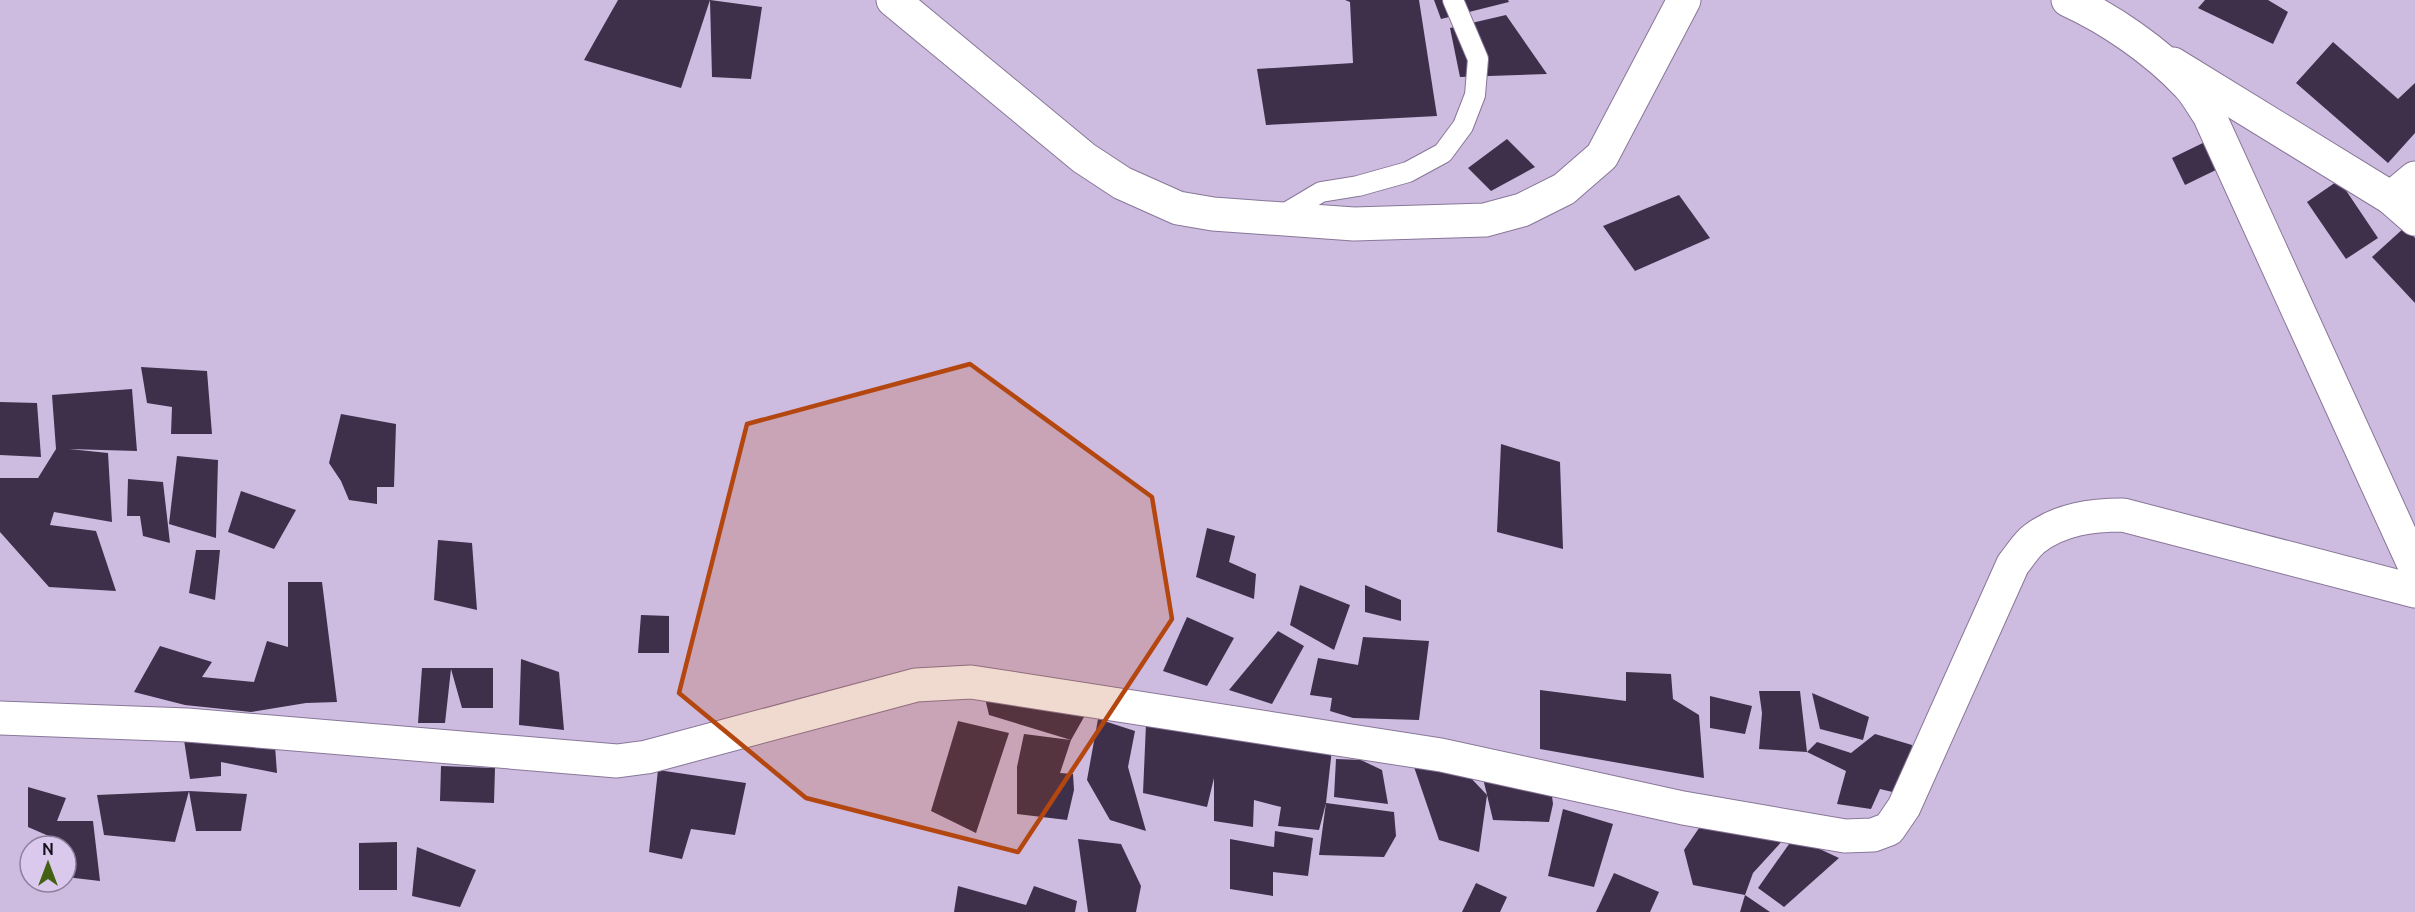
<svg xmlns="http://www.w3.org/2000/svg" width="2415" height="912" font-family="Ubuntu,sans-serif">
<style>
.building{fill:#3e2f4b}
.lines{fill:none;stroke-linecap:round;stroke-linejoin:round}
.service-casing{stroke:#887798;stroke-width:22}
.minor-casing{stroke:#887798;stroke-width:35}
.tertiary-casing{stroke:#887798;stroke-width:35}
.service{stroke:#fff;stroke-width:20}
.minor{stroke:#fff;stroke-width:33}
.tertiary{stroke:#fff;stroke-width:33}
.marked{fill:#b44710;fill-opacity:0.2;stroke:#b44710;stroke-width:4.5;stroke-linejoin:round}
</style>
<rect width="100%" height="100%" fill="#cebce0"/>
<g class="building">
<polygon points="618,0 710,0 681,88 584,60"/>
<polygon points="710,0 762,7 751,79 712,77"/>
<polygon points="1345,0 1419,0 1437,116 1266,125 1257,69 1353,63 1350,2"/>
<polygon points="1434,0 1508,0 1509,2 1441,19"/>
<polygon points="2205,0 2268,0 2288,12 2273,44 2198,8"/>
<polygon points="1506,15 1547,74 1460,77 1450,28"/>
<polygon points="2333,42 2398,99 2415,83 2415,133 2388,163 2296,83"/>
<polygon points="1507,139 1535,167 1491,191 1468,168"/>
<polygon points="2209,140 2222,167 2185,185 2172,158"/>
<polygon points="2339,180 2378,238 2346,259 2307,202"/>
<polygon points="1679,195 1710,238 1635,271 1603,226"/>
<polygon points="2405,227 2415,238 2415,303 2372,257"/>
<polygon points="141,367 207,371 212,434 171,434 172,407 147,403"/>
<polygon points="132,389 137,451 69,449 108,453 112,522 54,512 50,525 96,531 116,591 49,587 0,532 0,478 38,478 56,449 52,395"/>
<polygon points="0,402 37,403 41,457 0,455"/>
<polygon points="341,414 396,424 394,487 377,487 377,504 349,500 341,481 329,463"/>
<polygon points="1501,444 1560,462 1563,549 1497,532"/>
<polygon points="177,456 218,460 216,538 169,524"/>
<polygon points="128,479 163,482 170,543 143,536 140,516 127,516"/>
<polygon points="241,491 296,510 274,549 228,532"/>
<polygon points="1207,528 1235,536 1229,562 1256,574 1254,599 1196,577"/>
<polygon points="438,540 472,543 477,610 434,600"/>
<polygon points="196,550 220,550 215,600 189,593"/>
<polygon points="288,582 322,582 337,702 306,703 251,712 185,705 134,692 160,646 212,662 202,677 254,682 267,641 288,647"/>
<polygon points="1300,585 1350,605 1334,650 1290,625"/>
<polygon points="1365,585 1401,600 1401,621 1365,612"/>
<polygon points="641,615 669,616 669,653 638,653"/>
<polygon points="1187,617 1234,638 1207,686 1163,671"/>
<polygon points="1278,631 1304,646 1272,704 1229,690"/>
<polygon points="1363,637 1429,641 1419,720 1353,718 1330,711 1332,698 1310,695 1318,658 1358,665"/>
<polygon points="521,659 559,672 564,730 519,725"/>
<polygon points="422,668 493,668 493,708 462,708 451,669 445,723 418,723"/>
<polygon points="1626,672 1671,674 1673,699 1699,715 1704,778 1540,749 1540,690 1626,701"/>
<polygon points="1759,691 1800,691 1807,752 1759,749 1762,713"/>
<polygon points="1812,693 1869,717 1863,740 1820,729"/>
<polygon points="984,694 1088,710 1071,740 1060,773 1073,774 1074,790 1067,820 1017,814 1017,767 1024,734 1071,740 989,715"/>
<polygon points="1710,696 1752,706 1745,734 1710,728"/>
<polygon points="1098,719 1135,731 1128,767 1146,831 1110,820 1087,780"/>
<polygon points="958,721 1009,733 976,833 931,811"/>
<polygon points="1146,724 1332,749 1326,803 1394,812 1396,836 1384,857 1319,855 1326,803 1319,830 1278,826 1281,807 1254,800 1253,827 1214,821 1214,778 1207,807 1143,793"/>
<polygon points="1875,734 1912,745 1909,796 1880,789 1871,809 1837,804 1846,771 1807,752 1817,742 1851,753"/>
<polygon points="184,740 275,746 277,773 221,762 221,776 190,779"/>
<polygon points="1336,759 1361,760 1382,770 1388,804 1334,797"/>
<polygon points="1413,764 1468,775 1487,795 1479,852 1439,840"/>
<polygon points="441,766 495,768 494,803 440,801"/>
<polygon points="658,770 746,783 735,835 691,829 682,859 649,852"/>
<polygon points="1482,774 1550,779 1553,804 1549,822 1493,820"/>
<polygon points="28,787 66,798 57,821 93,821 100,881 66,877 66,846 53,846 51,837 28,827"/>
<polygon points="189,791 247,794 241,831 196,831 189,791 175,842 104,835 97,795"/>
<polygon points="1563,809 1613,824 1594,887 1548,876"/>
<polygon points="1710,812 1784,839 1753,873 1745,895 1693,885 1684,850"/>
<polygon points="1275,831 1313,838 1308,876 1273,872 1273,896 1230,889 1230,839 1274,847"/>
<polygon points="1794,837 1839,858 1784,907 1758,888"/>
<polygon points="1078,839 1121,844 1141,886 1136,912 1088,912"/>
<polygon points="397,842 397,890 359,890 359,843"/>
<polygon points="417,847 476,870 460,907 412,896"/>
<polygon points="1614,873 1659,892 1650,912 1596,912"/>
<polygon points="1476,883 1507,897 1500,912 1462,912"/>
<polygon points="958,886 1026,905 1034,886 1077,901 1075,912 954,912"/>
<polygon points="1745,895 1770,912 1740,912"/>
</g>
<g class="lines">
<g class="service-casing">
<polyline id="service" points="1279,217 1321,192 1358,186 1408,172 1443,153 1463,126 1475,95 1478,59 1453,0"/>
</g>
<g class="minor-casing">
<g id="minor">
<polyline points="2173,64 2391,198"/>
<polyline points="2415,178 2391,198 2415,219"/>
<path d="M0,718L187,725L617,761L647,757L916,685L971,682L1441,755L1683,808L1845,836L1873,835L1889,829L1904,807L2013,564C2020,556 2026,545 2034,539C2060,519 2092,515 2123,515L2415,591"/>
</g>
</g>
<g class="tertiary-casing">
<g id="tertiary">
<polyline points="893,0 1084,158 1122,183 1178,208 1213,214 1354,224 1485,220 1522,210 1564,189 1602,156 1684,0"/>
<path d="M2068,0C2110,19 2156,51 2188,85C2196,93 2202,105 2209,115L2415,567"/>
</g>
</g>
<use href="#service" class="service"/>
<use href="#minor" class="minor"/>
<use href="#tertiary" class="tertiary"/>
</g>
<path class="marked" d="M970,364L1152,497L1172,619L1018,852L806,798L679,693L747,424Z"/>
<g transform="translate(48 864)"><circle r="28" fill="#dbc9ed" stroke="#8d7f9a" stroke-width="1.5"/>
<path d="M0-4.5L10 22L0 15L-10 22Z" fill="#446012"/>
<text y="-9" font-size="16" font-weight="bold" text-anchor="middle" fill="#17111d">N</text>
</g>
</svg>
